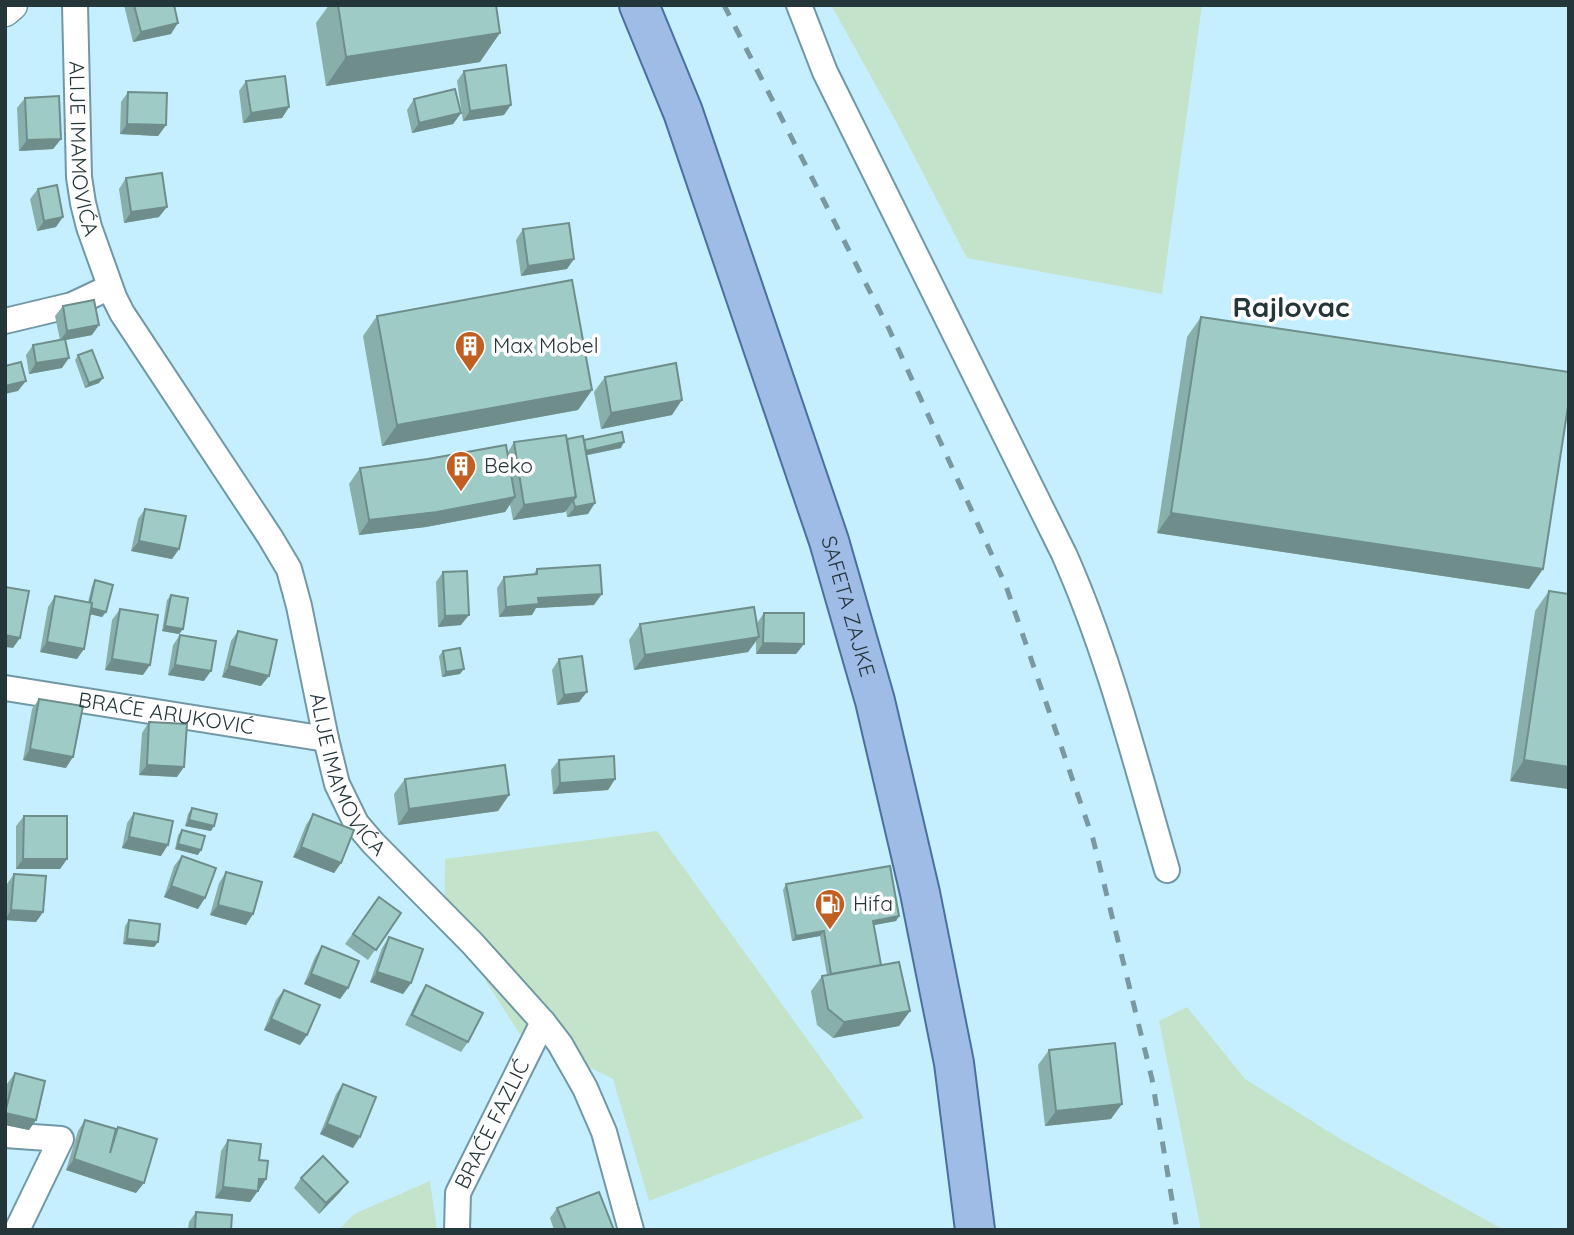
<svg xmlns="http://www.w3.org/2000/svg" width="1574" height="1235" font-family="Quicksand,sans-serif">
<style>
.green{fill:#c4e3cb}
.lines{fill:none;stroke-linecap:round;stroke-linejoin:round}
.minor-casing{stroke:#7198a6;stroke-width:28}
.tertiary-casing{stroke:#7198a6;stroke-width:33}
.primary-casing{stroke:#4970a0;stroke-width:42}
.minor{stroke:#fff;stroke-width:24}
.tertiary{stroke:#fff;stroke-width:30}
.primary{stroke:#9ebce6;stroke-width:38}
.rail{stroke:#7a98a2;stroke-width:5;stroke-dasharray:12 12;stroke-linecap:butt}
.wall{fill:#88afaa}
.shaded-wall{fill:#6f8e8b}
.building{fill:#9ecbc6;stroke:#6f8e8b;stroke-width:2}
.labels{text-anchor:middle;stroke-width:7;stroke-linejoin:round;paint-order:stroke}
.street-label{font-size:21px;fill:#25363b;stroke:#fff}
.poi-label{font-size:21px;fill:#25363b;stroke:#fff;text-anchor:start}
.district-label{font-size:28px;font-weight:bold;fill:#25363b;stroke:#fff}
</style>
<rect width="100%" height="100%" fill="#c5effe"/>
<g class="green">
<polygon points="831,5 1202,5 1162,294 967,258 898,125"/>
<polygon points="657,831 864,1118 649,1201 613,1079 519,1033 444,915 445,859"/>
<polygon points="1187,1007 1245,1079 1342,1140 1504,1230 1201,1230 1159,1021"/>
<polygon points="430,1181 437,1230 339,1230 354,1214"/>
</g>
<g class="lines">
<g class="minor-casing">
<g id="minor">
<path id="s1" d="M75,5L79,177L83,203L89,227L114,297L122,313L270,537L289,569L299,606L326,739L337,784L356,823L373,843L472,943L543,1022L560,1044L585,1088L604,1132L631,1230"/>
<path d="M799,5L825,72L1064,554C1109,655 1136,764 1167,870"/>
<polyline points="5,321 72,305 110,287"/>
<path id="s2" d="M5,688L326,739"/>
<polyline points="5,1135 61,1139 17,1230"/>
<path id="s3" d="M457,1230L458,1193L543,1022"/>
</g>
</g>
<g class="tertiary-casing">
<polyline id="tertiary" points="5,11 12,5"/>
</g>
<g class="primary-casing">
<g id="primary">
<path id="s4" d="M639,5L683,112L829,541L875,701L920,893L954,1063L975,1230"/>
</g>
</g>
<use href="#minor" class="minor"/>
<use href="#tertiary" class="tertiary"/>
<use href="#primary" class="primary"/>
<polyline class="rail" points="724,5 889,329 1006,586 1093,839 1152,1079 1177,1230"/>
</g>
<g class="wall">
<polygon points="124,5 174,5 171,34 133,42"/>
<polygon points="329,5 496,5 480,62 326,86 316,23"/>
<polygon points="464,71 504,115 463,121 457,81"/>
<polygon points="246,81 289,107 282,118 243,123 239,91"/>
<polygon points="128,92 166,125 158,136 120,134 121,102"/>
<polygon points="25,98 61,139 53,149 19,151 17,108"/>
<polygon points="414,99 461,113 453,124 412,133 407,110"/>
<polygon points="126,178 159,217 124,223 119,189"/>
<polygon points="38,189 56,227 37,231 30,199"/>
<polygon points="523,229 567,269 521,276 516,240"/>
<polygon points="63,306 92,335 66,340 62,368 29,374 26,355 33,345 60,340 55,316"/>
<polygon points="377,316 592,390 578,410 382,446 363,336"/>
<polygon points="1201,317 1543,569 1529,589 1157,533 1187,337"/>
<polygon points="78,355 99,383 85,388 75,360"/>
<polygon points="605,377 672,415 601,429 594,392"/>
<polygon points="567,439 584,440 621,448 587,455 588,514 567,517 566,510 565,512 513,520 510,504 505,512 426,527 359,535 349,484 360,468 508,452 514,442"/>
<polygon points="145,509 179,549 172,559 131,551 138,519"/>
<polygon points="537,569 594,605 536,608 532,615 499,617 497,588 504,577 533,575"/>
<polygon points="443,572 461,625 438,627 436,582"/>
<polygon points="95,580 106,612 102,617 90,614 77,659 40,652 48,607 55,596 88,602 92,586"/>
<polygon points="1549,591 1569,594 1569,789 1510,781 1535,611"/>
<polygon points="171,595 183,629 179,634 162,631 167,600"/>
<polygon points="120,609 143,675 105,670 112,620"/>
<polygon points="764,613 804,644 796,654 756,654 756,641 748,652 634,670 629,640 640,624 757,623"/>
<polygon points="238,631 261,686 222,677 231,641"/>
<polygon points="180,635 204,681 168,675 173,645"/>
<polygon points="443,651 460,674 442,677 439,656"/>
<polygon points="559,659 579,702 557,705 552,670"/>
<polygon points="39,699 66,768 23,760 32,709"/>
<polygon points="149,722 177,777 139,775 142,733"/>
<polygon points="559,760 615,779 608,790 553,794 551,770"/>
<polygon points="405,779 509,795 498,811 398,825 394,794"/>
<polygon points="192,808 211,831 185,826 188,814"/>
<polygon points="134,813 161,856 122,848 127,823"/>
<polygon points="313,814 341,863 334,873 293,857 306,825"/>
<polygon points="24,816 67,859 60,869 16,869 16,826"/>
<polygon points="182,830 198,855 175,849 178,835"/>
<polygon points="182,856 198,909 164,897 174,866"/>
<polygon points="226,872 253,914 246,925 210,915 219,883"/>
<polygon points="14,874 43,912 36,922 5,920 7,884"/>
<polygon points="786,884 899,916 896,921 874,925 881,965 910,1011 899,1026 833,1038 817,1025 811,991 822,976 827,975 820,936 792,941 783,890"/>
<polygon points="379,897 401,913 368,960 345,944"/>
<polygon points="129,920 158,942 154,947 123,944 125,926"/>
<polygon points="389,937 411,983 403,994 370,982 382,948"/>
<polygon points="322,946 348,988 340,999 304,984 315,957"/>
<polygon points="426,985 468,1042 461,1052 405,1025 419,996"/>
<polygon points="284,990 307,1035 300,1045 264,1030 276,1000"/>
<polygon points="1049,1050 1111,1119 1045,1126 1038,1065"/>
<polygon points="15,1073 36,1120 29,1130 5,1125 5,1093 7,1084"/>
<polygon points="343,1084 353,1148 320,1134 336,1094"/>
<polygon points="85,1120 115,1132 118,1127 136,1193 66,1170 78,1131"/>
<polygon points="228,1140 259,1160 266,1179 259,1190 258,1190 250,1202 215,1198 221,1151"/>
<polygon points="301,1178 348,1182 340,1192 319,1214 294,1188"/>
<polygon points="557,1208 614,1230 554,1230 550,1218"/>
<polygon points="196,1212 231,1230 188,1230 189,1222"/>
</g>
<g class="shaded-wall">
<polygon points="178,23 171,34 133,42 141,32"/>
<polygon points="500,33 480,62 326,86 346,57"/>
<polygon points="511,105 504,115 463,121 470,111"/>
<polygon points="289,107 282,118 243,123 251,113"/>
<polygon points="461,113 453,124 412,133 419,123"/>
<polygon points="127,124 166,125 158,136 120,134"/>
<polygon points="61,139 53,149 19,151 27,140"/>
<polygon points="167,207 159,217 124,223 131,212"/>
<polygon points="63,217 56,227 37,231 44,221"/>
<polygon points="574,259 567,269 521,276 528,266"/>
<polygon points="99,325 92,335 60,341 67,331"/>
<polygon points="69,358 62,368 29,374 36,363"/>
<polygon points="103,378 99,383 85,388 89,383"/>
<polygon points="26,381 18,391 5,394 5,386"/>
<polygon points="592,390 578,410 382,446 397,425"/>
<polygon points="682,400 672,415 601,429 611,413"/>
<polygon points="624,442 621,448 578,457 582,451"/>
<polygon points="515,497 505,512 426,527 359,535 369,520"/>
<polygon points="576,497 565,512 513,520 524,505"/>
<polygon points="595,503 588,514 567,517 575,507"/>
<polygon points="1171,513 1543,569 1529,589 1157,533"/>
<polygon points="139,541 179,549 172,559 131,551"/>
<polygon points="602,594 594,605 536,608 532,615 499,617 506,607 538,598"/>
<polygon points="89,608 106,612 102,617 85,613"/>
<polygon points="469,615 461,625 438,627 445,616"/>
<polygon points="165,626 183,629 179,634 162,631"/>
<polygon points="5,635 20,638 13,648 5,647"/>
<polygon points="759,637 748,652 634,670 645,655"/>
<polygon points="47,642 84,649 77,659 40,652"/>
<polygon points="763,643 804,644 796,654 756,654"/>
<polygon points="112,659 150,665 143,675 105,670"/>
<polygon points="175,665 211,671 204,681 168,675"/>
<polygon points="229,666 269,676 261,686 222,677"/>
<polygon points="464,669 460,674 442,677 446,672"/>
<polygon points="587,692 579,702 557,705 564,695"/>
<polygon points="30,749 73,757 66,768 23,760"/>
<polygon points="1524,760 1569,767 1569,789 1510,781"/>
<polygon points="147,765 184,767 177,777 139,775"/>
<polygon points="615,779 608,790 553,794 560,783"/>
<polygon points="509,795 498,811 398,825 409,809"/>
<polygon points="189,820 214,826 211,831 185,826"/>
<polygon points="129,837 168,845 161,856 122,848"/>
<polygon points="178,844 201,850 198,855 175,849"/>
<polygon points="301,847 341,863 334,873 293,857"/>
<polygon points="23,859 67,859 60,869 16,869"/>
<polygon points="171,886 205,898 198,909 164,897"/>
<polygon points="218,905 253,914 246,925 210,915"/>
<polygon points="11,910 43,912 36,922 5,920"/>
<polygon points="899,916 896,921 869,926 873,921"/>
<polygon points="824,931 820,936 792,941 796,936"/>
<polygon points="127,939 158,942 154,947 123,944"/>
<polygon points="377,972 411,983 403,994 370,982"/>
<polygon points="311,974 348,988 340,999 304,984"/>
<polygon points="910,1011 899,1026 833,1038 844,1022"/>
<polygon points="271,1019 307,1035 300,1045 264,1030"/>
<polygon points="1122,1104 1111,1119 1045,1126 1056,1111"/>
<polygon points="5,1113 36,1120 29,1130 5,1125"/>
<polygon points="327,1124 360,1137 353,1148 320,1134"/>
<polygon points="74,1159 144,1183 136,1193 66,1170"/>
<polygon points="259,1179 266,1179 259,1190 252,1189"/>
<polygon points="348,1182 340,1192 319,1214 326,1203"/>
<polygon points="223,1187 258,1191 250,1202 215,1198"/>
</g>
<g class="building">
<polygon points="134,5 174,5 178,23 141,32"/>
<polygon points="338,5 496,5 500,33 346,57"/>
<polygon points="506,65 511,105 470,111 464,71"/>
<polygon points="285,76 289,107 251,113 246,81"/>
<polygon points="455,89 461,113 419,123 414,99"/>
<polygon points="128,92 167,93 166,125 127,124"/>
<polygon points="59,96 61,139 27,140 25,98"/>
<polygon points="162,173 167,207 131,212 126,178"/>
<polygon points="57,185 63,217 44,221 38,189"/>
<polygon points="569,223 574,259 528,266 523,229"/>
<polygon points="572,280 592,390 397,425 377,316"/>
<polygon points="94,300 99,325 67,331 63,306"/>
<polygon points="1201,317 1569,372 1569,400 1543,569 1171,513"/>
<polygon points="65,339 69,358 36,363 33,345"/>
<polygon points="92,350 103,378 89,383 78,355"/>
<polygon points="21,362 26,381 5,386 5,366"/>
<polygon points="676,363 682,400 611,413 605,377"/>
<polygon points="622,432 624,442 586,451 584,440"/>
<polygon points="566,435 576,497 524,505 514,442"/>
<polygon points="583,436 595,503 575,507 573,500 576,497 567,439"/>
<polygon points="506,445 515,497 437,512 369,520 360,468 428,459"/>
<polygon points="145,509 186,516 179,549 139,541"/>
<polygon points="600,565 602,594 538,598 539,604 506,607 504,577 537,574 537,569"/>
<polygon points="467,571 469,615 445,616 443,572"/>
<polygon points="95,580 113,585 106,612 91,608 92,603 90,603"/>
<polygon points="5,587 29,591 20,638 5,635"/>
<polygon points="1549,591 1569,594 1569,767 1524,760"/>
<polygon points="171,595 188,598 183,629 165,626"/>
<polygon points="55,596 92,603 84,649 47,642"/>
<polygon points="754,607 759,637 645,655 640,624"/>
<polygon points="120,609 158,615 150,665 112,659"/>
<polygon points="764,613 804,613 804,644 763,643"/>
<polygon points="238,631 277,640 269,676 229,666"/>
<polygon points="180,635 216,641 211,671 175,665"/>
<polygon points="460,648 464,669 446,672 443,651"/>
<polygon points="582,656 587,692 564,695 559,659"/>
<polygon points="39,699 83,706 73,757 30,749"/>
<polygon points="149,722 187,724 184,767 147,765"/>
<polygon points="614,756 615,779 560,783 559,760"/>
<polygon points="505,765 509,795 409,809 405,779"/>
<polygon points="192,808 217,814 214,826 189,820"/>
<polygon points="134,813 173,821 168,845 129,837"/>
<polygon points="313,814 354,830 341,863 301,847"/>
<polygon points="24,816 67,816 67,859 23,859"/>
<polygon points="182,830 205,836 201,850 178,844"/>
<polygon points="182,856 216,868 205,898 171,886"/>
<polygon points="890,866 899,916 873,921 881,965 831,974 824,931 796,936 786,884"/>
<polygon points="226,872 262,882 253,914 218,905"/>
<polygon points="14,874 46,876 43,912 11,910"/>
<polygon points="379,897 401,913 376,950 353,934"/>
<polygon points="129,920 160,924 158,942 127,939"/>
<polygon points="389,937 423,949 411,983 377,972"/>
<polygon points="322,946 359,961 348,988 311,974"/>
<polygon points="899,962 910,1011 844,1022 828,1009 822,976"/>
<polygon points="426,985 483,1013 468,1042 412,1015"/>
<polygon points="284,990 320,1005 307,1035 271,1019"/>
<polygon points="1115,1043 1122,1104 1056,1111 1049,1050"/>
<polygon points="15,1073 45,1081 36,1120 5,1113"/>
<polygon points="343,1084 376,1097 360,1137 327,1124"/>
<polygon points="85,1120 116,1129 110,1153 118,1127 157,1139 144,1183 74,1159"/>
<polygon points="228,1140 261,1144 259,1160 268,1161 266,1179 259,1179 258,1191 223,1187"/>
<polygon points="323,1156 348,1182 326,1203 301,1178"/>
<polygon points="599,1192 614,1230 566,1230 557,1208"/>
<polygon points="196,1212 232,1215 231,1230 195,1230"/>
</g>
<defs>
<g id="building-pin" transform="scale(1.575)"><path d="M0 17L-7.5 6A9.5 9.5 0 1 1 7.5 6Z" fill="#c15f23" stroke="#fff"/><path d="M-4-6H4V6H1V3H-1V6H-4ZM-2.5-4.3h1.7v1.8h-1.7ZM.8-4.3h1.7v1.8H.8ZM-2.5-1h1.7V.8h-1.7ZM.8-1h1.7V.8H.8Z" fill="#fff"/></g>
<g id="fuel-pin" transform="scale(1.575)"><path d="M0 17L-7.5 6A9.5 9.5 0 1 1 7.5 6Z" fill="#c15f23" stroke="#fff"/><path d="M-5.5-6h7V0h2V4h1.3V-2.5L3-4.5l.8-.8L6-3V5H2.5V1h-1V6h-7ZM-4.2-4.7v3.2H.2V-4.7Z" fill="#fff"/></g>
</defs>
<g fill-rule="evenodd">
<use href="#building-pin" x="470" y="346"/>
<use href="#building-pin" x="461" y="466"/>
<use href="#fuel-pin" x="830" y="904"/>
</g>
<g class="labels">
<g class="street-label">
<text dy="7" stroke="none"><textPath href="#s1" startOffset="144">ALIJE IMAMOVIĆA</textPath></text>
<text dy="7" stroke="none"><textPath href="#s4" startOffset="637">SAFETA ZAJKE</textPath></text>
<text dy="7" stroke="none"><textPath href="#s2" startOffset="163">BRAĆE ARUKOVIĆ</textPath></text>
<text dy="7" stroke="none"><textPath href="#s1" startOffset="836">ALIJE IMAMOVIĆA</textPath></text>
<text dy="7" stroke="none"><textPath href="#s3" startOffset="114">BRAĆE FAZLIĆ</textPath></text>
</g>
<g class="poi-label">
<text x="493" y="353">Max Mobel</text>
<text x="484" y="473">Beko</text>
<text x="853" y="911">Hifa</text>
</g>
<g class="district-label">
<text x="1291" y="317">Rajlovac</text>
</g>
</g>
<rect width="1574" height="1235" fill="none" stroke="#25363b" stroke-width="14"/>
</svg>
